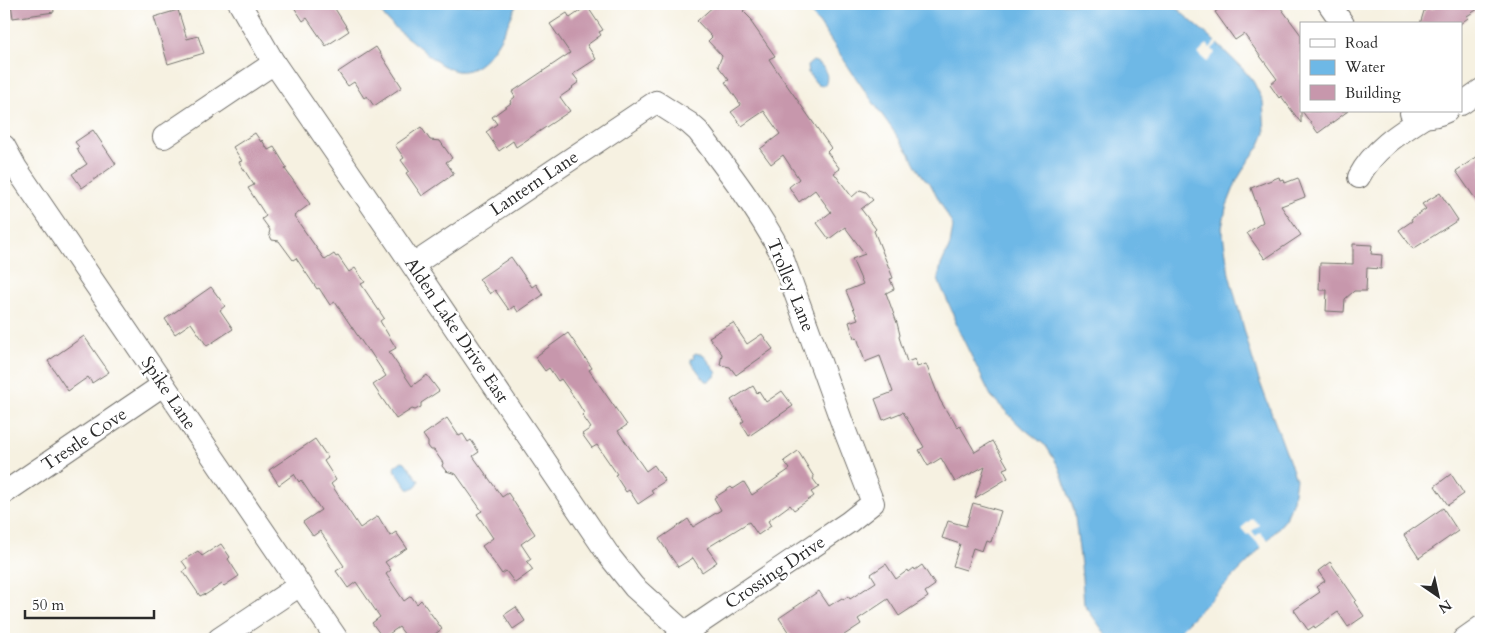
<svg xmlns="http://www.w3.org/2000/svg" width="1485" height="643" font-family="Cardo,serif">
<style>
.water{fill:#6eb8e6;stroke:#4c7288}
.pier{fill:#f6f1e1}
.building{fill:#c797ac}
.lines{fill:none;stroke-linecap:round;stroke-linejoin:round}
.minor-casing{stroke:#72706b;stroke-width:24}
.minor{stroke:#fff;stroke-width:22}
.labels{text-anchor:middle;stroke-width:5;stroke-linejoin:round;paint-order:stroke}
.street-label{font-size:18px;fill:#2b2b2b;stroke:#fff}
</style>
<rect width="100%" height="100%" fill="#fff"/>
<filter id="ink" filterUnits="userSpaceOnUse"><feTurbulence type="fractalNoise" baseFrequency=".02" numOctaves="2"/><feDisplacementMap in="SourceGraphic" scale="10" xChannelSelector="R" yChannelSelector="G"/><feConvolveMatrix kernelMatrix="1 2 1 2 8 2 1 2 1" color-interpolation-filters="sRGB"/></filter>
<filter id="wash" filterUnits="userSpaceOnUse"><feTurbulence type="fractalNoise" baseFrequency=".0096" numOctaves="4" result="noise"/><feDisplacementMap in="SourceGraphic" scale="20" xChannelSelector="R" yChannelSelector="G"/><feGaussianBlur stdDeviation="1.12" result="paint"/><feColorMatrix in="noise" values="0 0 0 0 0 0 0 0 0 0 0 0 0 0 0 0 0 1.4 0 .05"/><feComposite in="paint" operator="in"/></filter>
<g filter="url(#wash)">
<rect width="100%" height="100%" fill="#f6f1e1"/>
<g class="water">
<path d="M376,4H517C507,26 488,75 457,71C444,69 429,56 419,47C409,39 398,31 389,22C384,17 380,10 376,4Z"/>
<path d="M803,4H1174L1184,15L1210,37L1242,68L1253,81L1263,101L1265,133L1259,147L1249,160L1237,180L1226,208L1222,228L1229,274L1249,347L1258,377L1296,479L1293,500L1286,519L1249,561L1180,630L1169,639H1109L1084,604L1081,565L1074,510L1059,467L1046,446L1018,424L991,396L958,329L952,311L939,282L938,278L941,265L950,245L953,226L931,185C921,176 915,165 910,154L858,81L820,24Z"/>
<path d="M813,61C824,64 830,75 825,85H818L808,73L807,66Z"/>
<polygon points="696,353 698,354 703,354 717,373 716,376 709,381 705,381 691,362 691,359 694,358 693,355"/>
<path d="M402,461L405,462L419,481C418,485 412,490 408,489L394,469L395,466Z"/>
</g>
<g class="pier">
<polygon points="1216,41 1218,43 1212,49 1215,53 1207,62 1198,54 1207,44 1210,48"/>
<polygon points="1253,518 1259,525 1252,531 1256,536 1260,532 1269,542 1263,549 1249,534 1247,535 1241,528"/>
</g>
<g id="blocks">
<g class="building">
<polygon points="11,4 53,4 54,12 13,18"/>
<polygon points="292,4 332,4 349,31 326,46 307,18 303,21"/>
<polygon points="716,4 751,4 743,11 752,20 751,22 775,56 769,59 777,71 831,148 827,152 840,169 834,173 852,197 860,190 866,192 873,200 861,209 876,229 874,231 893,278 890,279 894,289 886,293 897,323 900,335 899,337 907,362 915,359 917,367 926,364 940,400 950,417 952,417 958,428 960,426 975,452 993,441 1008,467 1003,469 1008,478 975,498 985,466 955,482 941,458 928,466 919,450 924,447 903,412 883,420 875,399 893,392 880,356 865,362 857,337 854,338 849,322 858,319 846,291 863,284 852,259 865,254 845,227 829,239 817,223 831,212 815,190 799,202 789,187 799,179 783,155 771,164 760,149 780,134 764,111 742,126 731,112 741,105 725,82 729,80 718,66 722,56 708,41 712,37 697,21"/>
<polygon points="1226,4 1278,4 1301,35 1301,123 1281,96 1279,98 1270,85 1277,79 1244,34 1235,40 1215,12"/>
<polygon points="1441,4 1481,4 1481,7 1467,16 1468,18 1460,24 1420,24 1424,11 1428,7 1433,9"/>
<polygon points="587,6 603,30 599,32 601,35 587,45 596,59 573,74 579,82 572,87 573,88 560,97 570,111 516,147 513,141 499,151 486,132 497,124 492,117 511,103 510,101 515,97 512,92 570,53 550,24 567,13 570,18"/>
<polygon points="178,10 187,39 198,36 204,53 168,64 154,17"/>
<polygon points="376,47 402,87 374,106 367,96 364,98 354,82 348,86 338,72"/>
<polygon points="1302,111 1348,111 1318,133"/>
<polygon points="421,127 430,140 440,141 452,158 446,162 454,174 422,196 406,173 409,171 401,160 404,158 395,145"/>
<polygon points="93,130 116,164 82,188 72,174 87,164 79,153 77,148 79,147 75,142"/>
<polygon points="255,133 261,142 262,140 268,150 274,147 287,168 285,169 310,204 294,216 325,260 334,254 336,257 338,256 349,272 355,268 365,282 361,284 384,318 380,321 396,348 389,352 412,386 427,375 439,391 421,403 421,407 415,410 412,409 396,419 373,385 386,376 369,350 368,351 335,302 330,305 319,288 317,289 296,258 293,260 279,241 272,240 269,234 270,230 262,219 266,216 248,188 254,185 239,162 242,161 233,147"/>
<polygon points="1481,154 1481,207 1456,171"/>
<polygon points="1279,177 1280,180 1284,179 1285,183 1298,178 1305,197 1281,206 1301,235 1265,259 1247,233 1263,222 1251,188"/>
<polygon points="1440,193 1458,220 1413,249 1399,230 1412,221 1411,219 1426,209 1422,204"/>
<polygon points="1353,244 1372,245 1371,254 1382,255 1381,269 1367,268 1366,291 1354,291 1345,299 1344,312 1326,311 1327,290 1319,290 1320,263 1353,264"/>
<polygon points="511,257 532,287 536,284 543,295 518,312 514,306 509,310 495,290 490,294 479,279"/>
<polygon points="211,287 225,306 220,310 233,329 207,346 191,323 175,334 165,319"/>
<polygon points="733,323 747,344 762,334 773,349 736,375 730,367 720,365 722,354 709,337"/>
<polygon points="568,333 592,368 589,370 627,425 618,431 646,471 654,465 665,481 651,490 653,494 638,504 629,490 626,492 615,475 617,474 597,445 592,448 582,434 591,428 582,415 584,413 576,400 561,379 558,381 549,368 545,371 535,357"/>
<polygon points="84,336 109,372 92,383 88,377 68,391 48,361"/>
<polygon points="753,386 757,393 759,391 766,402 782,391 793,406 749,436 741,423 744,421 731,400"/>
<polygon points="447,418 459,436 463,434 468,442 471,440 479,452 473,456 502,497 508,493 535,534 521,544 531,559 527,562 533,570 515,583 506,571 502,574 482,546 493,538 477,514 482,511 456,474 446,471 442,466 443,463 434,450 431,450 428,446 428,442 423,435"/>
<polygon points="315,439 328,458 324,461 336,480 331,484 360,528 378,516 390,536 396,532 407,548 385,562 391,570 386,574 404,601 411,596 417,604 421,600 442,629 428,639 408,639 399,627 383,638 372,623 380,617 356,582 348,588 336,571 344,566 320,531 313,536 303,522 321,510 301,480 299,482 294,474 279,485 269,470"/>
<polygon points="798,451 814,477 813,479 819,487 811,492 814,496 794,510 790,505 768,521 771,526 758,535 749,522 707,548 717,562 702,572 693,558 678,567 659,539 688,519 693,527 721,510 714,498 731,487 733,489 744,482 752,495 790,469 784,461"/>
<polygon points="1451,474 1464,494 1448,505 1435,486"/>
<polygon points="973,503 1001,511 991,542 986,540 982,551 973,548 966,570 953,566 960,544 942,538 948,521 966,526"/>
<polygon points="1443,508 1458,531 1419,558 1404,535"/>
<polygon points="221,544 230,557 228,559 239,576 224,586 222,584 205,595 204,594 200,596 183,571 187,568 182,561 198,551 202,556"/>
<polygon points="1330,562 1356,600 1354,602 1364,616 1348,627 1338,612 1315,628 1314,626 1308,630 1294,610 1320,592 1316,587 1325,581 1318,571"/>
<polygon points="886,564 896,579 908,570 909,572 914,568 915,570 922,565 935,585 925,592 928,597 899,616 888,599 858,619 861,624 838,639 793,639 779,618 819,591 829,606 842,598 843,600 848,596 850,599 876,582 871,574"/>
<polygon points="516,607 525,621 513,629 504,615"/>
</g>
</g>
</g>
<g filter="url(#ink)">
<use href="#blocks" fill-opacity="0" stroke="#72706b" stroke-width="1"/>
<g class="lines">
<g class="minor-casing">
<g id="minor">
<polyline points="240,4 274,63 401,248 610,557 634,587 685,633 693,639"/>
<polyline points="1329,4 1343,24"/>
<polyline points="1461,104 1481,90"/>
<path d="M1411,113C1424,119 1435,117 1447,111"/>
<polyline points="164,137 274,63"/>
<polyline points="4,146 16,168 31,190 337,639"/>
<path d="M1359,177C1373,150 1398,134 1423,118"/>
<path d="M413,265L656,102L689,123L698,131C727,169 757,208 780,251L845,431L873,503L849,522L676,639"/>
<polyline points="4,493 163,385"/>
<polyline points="219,639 300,585"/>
<polyline points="1464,639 1481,627"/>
</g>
</g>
<use href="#minor" class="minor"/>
</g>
</g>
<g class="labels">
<g class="street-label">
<text transform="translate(534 183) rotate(-34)" y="6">Lantern Lane</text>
<text transform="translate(791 285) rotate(68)" y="6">Trolley Lane</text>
<text transform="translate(457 330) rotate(56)" y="6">Alden Lake Drive East</text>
<text transform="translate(169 393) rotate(56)" y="6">Spike Lane</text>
<text transform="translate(84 439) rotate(-34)" y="6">Trestle Cove</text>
<text transform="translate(775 572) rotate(-34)" y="6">Crossing Drive</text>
</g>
</g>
<rect width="1485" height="643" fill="none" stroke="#fff" stroke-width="20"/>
<rect x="1300" y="22" width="162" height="90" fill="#ffffff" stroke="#aaaaaa"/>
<rect x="1310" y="39" width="25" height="8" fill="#ffffff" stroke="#aaaaaa"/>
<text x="1345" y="48" font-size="15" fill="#2b2b2b">Road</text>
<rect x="1310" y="60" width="25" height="15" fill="#6eb8e6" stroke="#aaaaaa"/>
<text x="1345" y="72" font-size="15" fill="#2b2b2b">Water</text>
<rect x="1310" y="85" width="25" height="15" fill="#c797ac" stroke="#aaaaaa"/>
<text x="1345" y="98" font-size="15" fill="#2b2b2b">Building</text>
<g transform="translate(1438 596) rotate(146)" stroke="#ffffff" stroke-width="4" paint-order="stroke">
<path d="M0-4L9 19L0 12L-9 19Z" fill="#2b2b2b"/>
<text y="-8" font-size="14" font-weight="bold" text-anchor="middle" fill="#2b2b2b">N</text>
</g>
<path d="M25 610v8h129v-8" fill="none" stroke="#2b2b2b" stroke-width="2.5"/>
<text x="32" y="610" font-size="15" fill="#2b2b2b" stroke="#ffffff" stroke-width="4" paint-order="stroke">50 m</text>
</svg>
